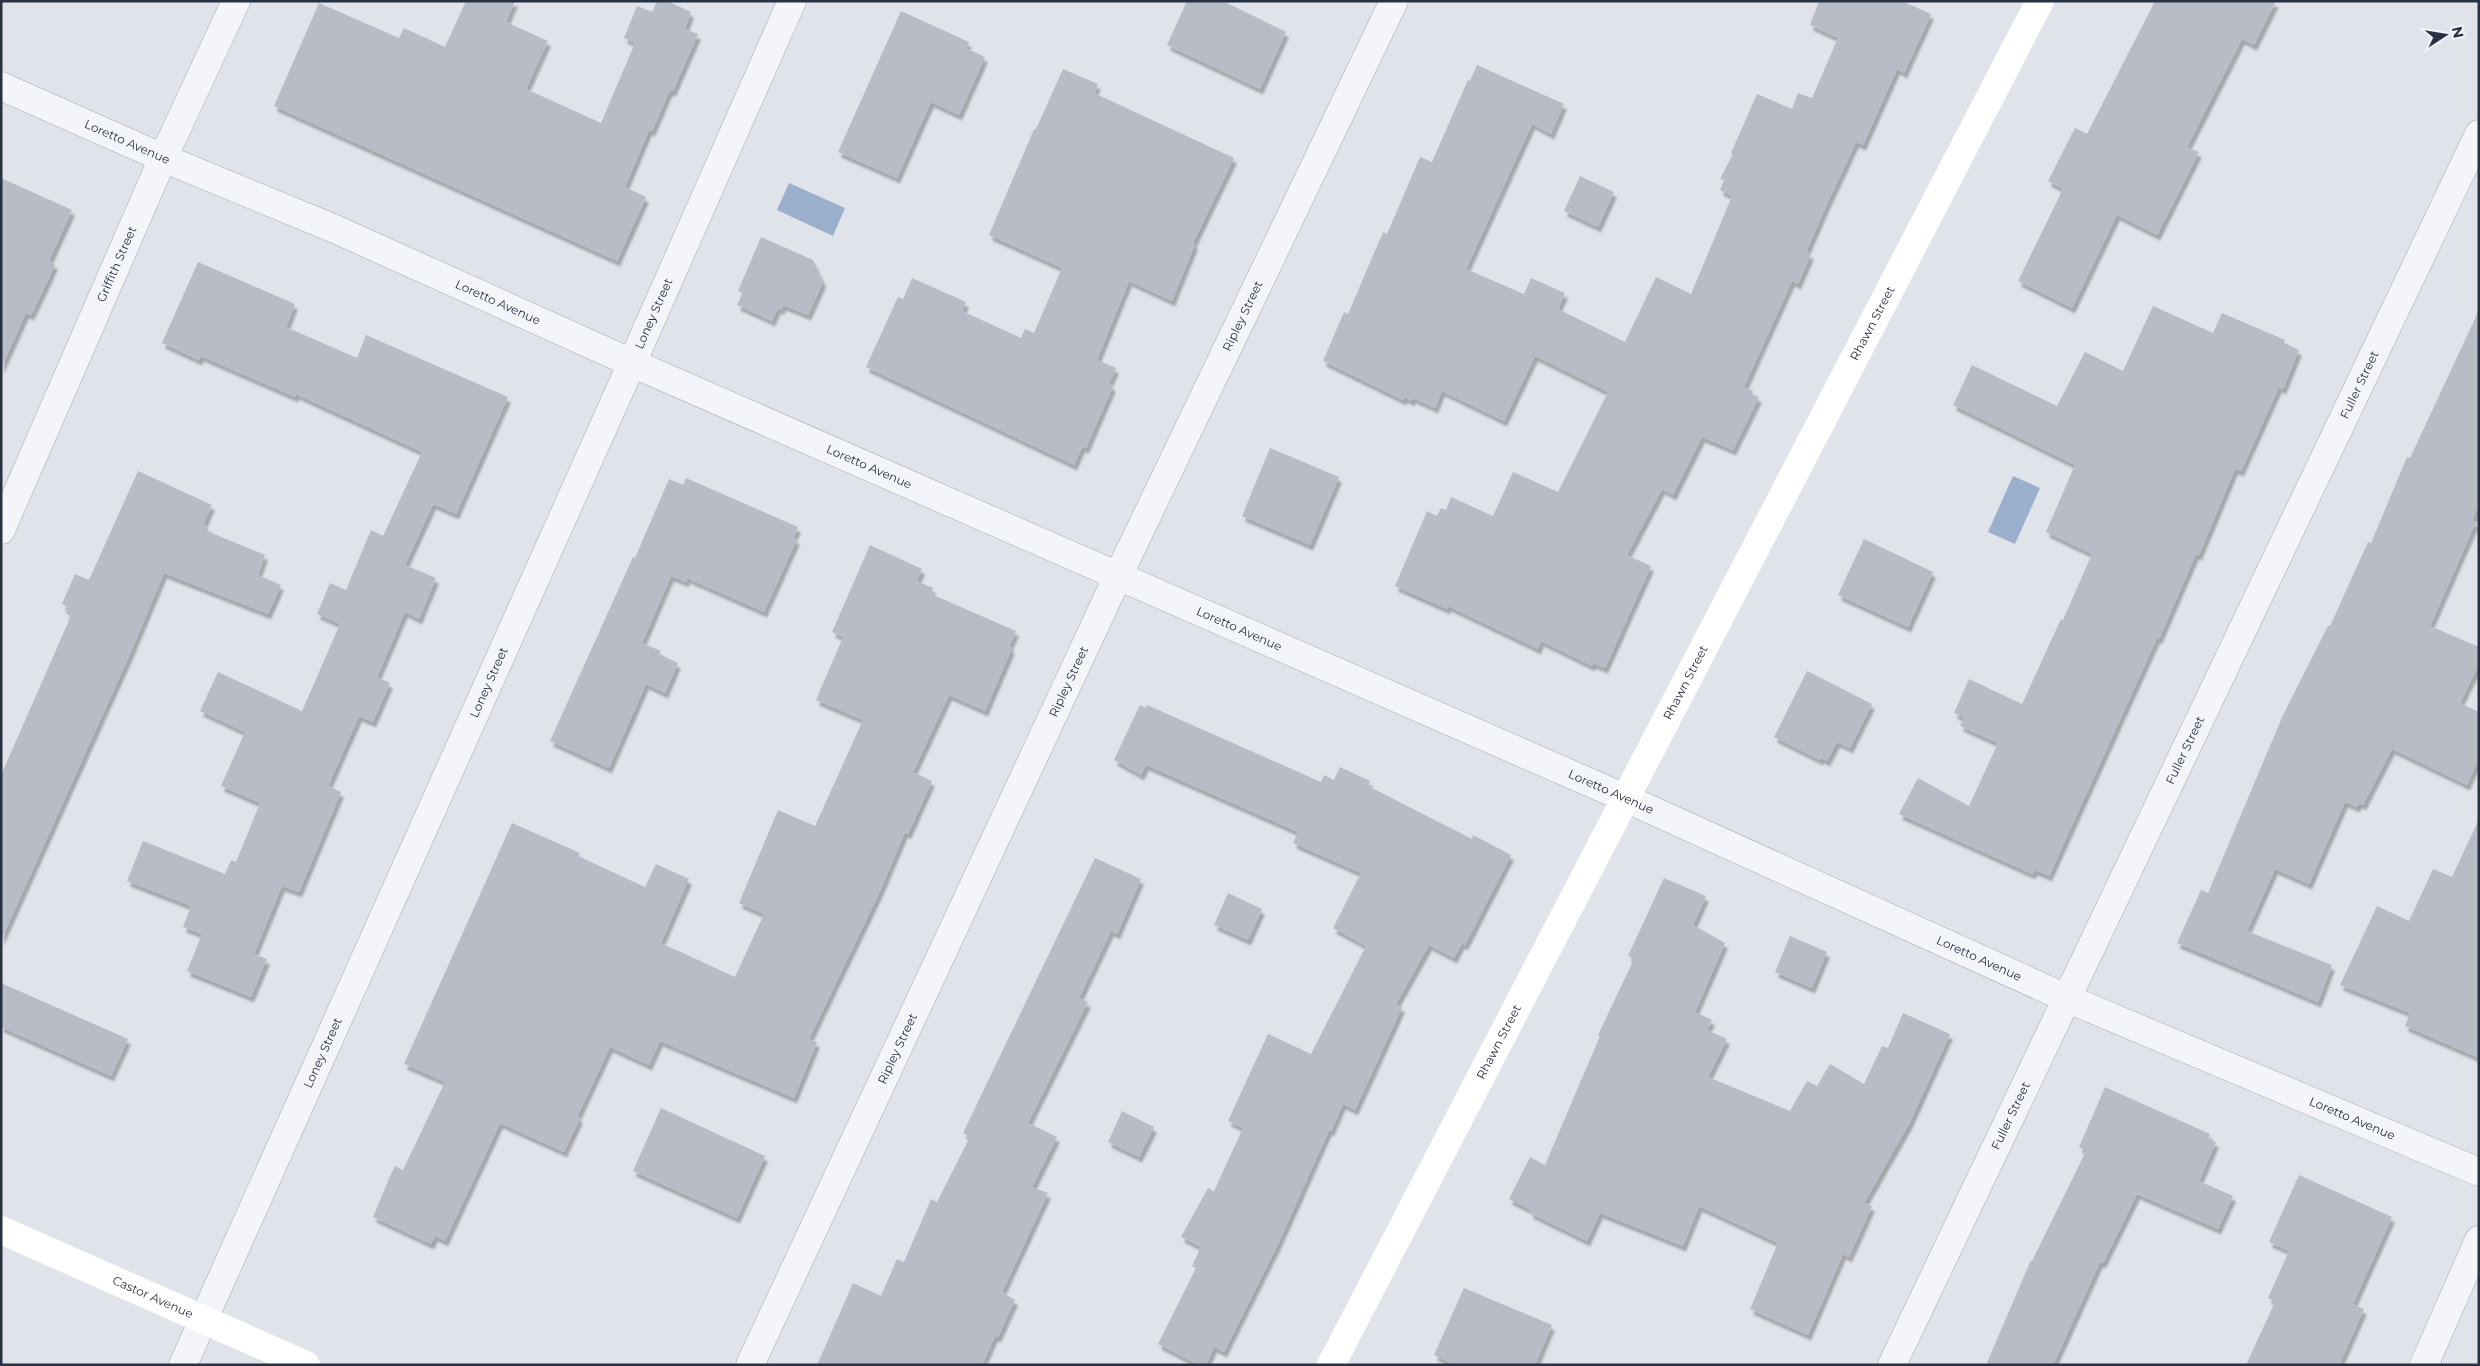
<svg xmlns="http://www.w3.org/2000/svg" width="2480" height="1366" font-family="Montserrat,sans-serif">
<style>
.water{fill:#9aafcb}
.building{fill:#b7bcc7;filter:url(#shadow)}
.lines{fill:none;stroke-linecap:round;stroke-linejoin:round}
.street-casing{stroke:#a5aab4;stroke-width:29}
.street{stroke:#f3f5f8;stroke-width:28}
.secondary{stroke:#fff;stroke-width:28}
.labels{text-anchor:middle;stroke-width:4;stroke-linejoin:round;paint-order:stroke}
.street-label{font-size:12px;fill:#283042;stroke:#f0f3f7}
</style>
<defs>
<filter id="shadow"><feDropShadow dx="3" dy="5.5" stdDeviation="1" flood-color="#0004"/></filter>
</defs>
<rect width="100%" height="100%" fill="#e0e3ea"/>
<g class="water">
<polygon points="789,183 845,208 833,236 777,210"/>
<polygon points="2013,476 2040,488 2015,544 1988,532"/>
</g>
<g class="building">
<polygon points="466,1 515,1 506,22 548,41 526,89 601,123 635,43 624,38 637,6 652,12 657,1 667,1 691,12 685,29 698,34 673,91 670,90 652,131 649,130 625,187 646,197 617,261 274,106 319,3 399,38 404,28 445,47"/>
<polygon points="1187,1 1223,1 1286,32 1260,89 1167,45"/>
<polygon points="1819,1 1902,1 1931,14 1904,73 1897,69 1863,145 1856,142 1827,204 1806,252 1811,254 1798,284 1792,281 1744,387 1753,391 1752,394 1759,397 1733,450 1702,437 1673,495 1662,489 1627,555 1651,566 1605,668 1593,663 1592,666 1541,641 1538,649 1448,606 1447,609 1395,586 1427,511 1437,516 1441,508 1446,510 1451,497 1493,516 1513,472 1558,492 1608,392 1535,356 1504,421 1442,391 1435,408 1413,398 1411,401 1405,397 1403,400 1323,361 1344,312 1348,314 1383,232 1387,234 1420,157 1432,162 1468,80 1470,81 1477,65 1564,104 1551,134 1532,124 1466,269 1524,294 1531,278 1565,293 1558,309 1625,342 1656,277 1691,294 1732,196 1720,190 1724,180 1720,179 1733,154 1731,153 1757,94 1792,109 1798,93 1812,98 1838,38 1810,25"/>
<polygon points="2155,1 2276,1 2254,45 2242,39 2187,147 2199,152 2157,235 2117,215 2072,308 2018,281 2063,189 2048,181 2075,128 2087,134"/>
<polygon points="901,11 969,42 966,48 985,57 959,115 931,102 897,178 838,152"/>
<polygon points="1063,69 1098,84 1094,93 1234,158 1193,243 1195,244 1172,301 1129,281 1097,360 1116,368 1109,384 1113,386 1086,448 1082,447 1074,465 866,367 898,297 903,299 912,278 966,302 962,311 1021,338 1025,329 1034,333 1062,268 989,235 1034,129 1036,129"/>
<polygon points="1580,176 1614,192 1598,227 1564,211"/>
<polygon points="1,178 72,210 49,261 55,264 48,280 31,315 26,313 1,368"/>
<polygon points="761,237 813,260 823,282 808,315 783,305 781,310 778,308 772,321 737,305 743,293 738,291"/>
<polygon points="198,262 295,304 286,327 357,358 366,335 508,397 456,514 433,504 405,565 436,578 419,619 405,612 377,677 390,683 373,722 359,716 328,786 341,792 299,892 282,886 254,954 267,959 251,997 187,971 202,934 183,927 191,906 127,881 143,841 225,874 231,860 236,862 260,803 221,786 245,732 200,711 218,672 302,711 340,624 317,614 330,583 346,590 371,530 383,536 422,452 296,394 295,397 201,356 199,360 162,343"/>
<polygon points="2153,306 2213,333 2222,313 2285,340 2284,343 2299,350 2283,389 2279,387 2241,471 2235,469 2199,555 2196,554 2159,639 2157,638 2049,876 2035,870 2032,874 1899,814 1918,778 1969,806 1998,743 1960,726 1964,718 1954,713 1969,679 2022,704 2061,619 2063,620 2092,554 2046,532 2075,465 1953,405 1972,365 2057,406 2085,352 2123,371"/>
<polygon points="2479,310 2479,504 2472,521 2476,522 2430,626 2479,647 2479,664 2460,703 2479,712 2479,758 2467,785 2392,749 2363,805 2359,803 2357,807 2345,802 2309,884 2275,869 2247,931 2332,965 2318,1002 2177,943 2201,890 2208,893 2283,715 2328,626 2330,626 2368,542 2371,543 2407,457 2410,458"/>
<polygon points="1270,448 1339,477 1310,545 1242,516"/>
<polygon points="138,471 212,505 203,525 209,527 207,531 265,555 258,575 281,585 268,614 164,573 130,654 1,940 1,775 71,616 66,614 68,607 62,604 75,574 89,580"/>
<polygon points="686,478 798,527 793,538 797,539 764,612 687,578 686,582 671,576 642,643 661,651 659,654 678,663 665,693 646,684 609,768 550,741 633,557 635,558 669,479 683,485"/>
<polygon points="1864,539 1933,572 1908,627 1838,595"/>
<polygon points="870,545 922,569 917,581 933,588 931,594 1016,631 1009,647 1012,648 985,711 949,695 913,772 932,781 908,834 905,832 880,891 809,1039 817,1042 794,1098 660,1041 649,1065 610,1047 577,1117 580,1118 564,1152 500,1123 445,1241 435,1236 431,1244 373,1217 391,1174 395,1166 403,1170 445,1082 404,1064 512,823 580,853 578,856 645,887 656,864 689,879 661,943 735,977 764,914 739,903 778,810 815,826 863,720 816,700 843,637 832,632"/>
<polygon points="1807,671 1872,704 1850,748 1837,742 1827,761 1821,758 1820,760 1774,737"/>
<polygon points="1140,705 1146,708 1147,705 1321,782 1324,775 1334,780 1340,767 1370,781 1368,786 1472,839 1473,835 1511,855 1465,945 1462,943 1454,958 1429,945 1396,1004 1402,1007 1355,1110 1343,1104 1331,1131 1329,1130 1278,1244 1224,1352 1214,1347 1206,1365 1199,1365 1158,1344 1196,1268 1192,1266 1201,1247 1181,1237 1208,1188 1214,1191 1243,1128 1228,1121 1268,1034 1311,1054 1366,946 1333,928 1361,873 1293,843 1298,832 1146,765 1141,775 1114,760"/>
<polygon points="2479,819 2479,1058 2405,1026 2410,1013 2340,985 2377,906 2409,921 2433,869 2452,877"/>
<polygon points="1095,858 1141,879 1117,934 1111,931 1079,998 1088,1002 1028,1123 1057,1137 1032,1187 1048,1193 1002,1292 1015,1300 998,1337 995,1336 982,1365 817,1365 853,1283 881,1296 897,1259 904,1262 931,1199 937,1202 970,1137 963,1133"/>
<polygon points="1664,878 1706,896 1693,925 1725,943 1695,1012 1712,1020 1707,1030 1727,1039 1708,1077 1790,1111 1807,1081 1817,1086 1830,1064 1864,1084 1882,1046 1888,1048 1903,1013 1950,1034 1910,1122 1864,1203 1872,1206 1849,1257 1843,1254 1808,1335 1750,1309 1778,1243 1703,1208 1699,1207 1683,1246 1600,1213 1587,1241 1530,1213 1531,1210 1509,1199 1530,1157 1545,1165 1600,1036 1598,1035 1634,959 1628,956"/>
<polygon points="1228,893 1262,909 1248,940 1214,925"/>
<polygon points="1790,936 1827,952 1812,988 1775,972"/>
<polygon points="1,983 128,1039 111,1076 1,1027"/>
<polygon points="2105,1087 2210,1134 2208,1139 2216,1142 2199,1181 2233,1196 2218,1229 2137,1194 2103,1263 2100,1262 2053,1365 1986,1365 2031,1260 2032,1261 2086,1151 2079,1147"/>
<polygon points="661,1108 765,1156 737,1218 633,1171"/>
<polygon points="1122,1111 1154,1127 1139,1157 1108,1142"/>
<polygon points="2299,1175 2392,1217 2353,1304 2364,1309 2339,1365 2246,1365 2275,1302 2268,1298 2289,1251 2269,1242"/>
<polygon points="1464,1288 1552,1325 1535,1365 1455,1365 1434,1355"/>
</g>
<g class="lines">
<g class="street-casing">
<g id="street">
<path id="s1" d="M1,86L163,158L335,229L632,363L1625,798L2066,998L2479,1172"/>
<path id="s2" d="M1,530L163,158L236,1"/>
<path id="s3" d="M183,1365L632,363L792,1"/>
<path id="s4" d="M750,1365L1118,576L1394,1"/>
<path id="s5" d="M1892,1365L2479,134"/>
<polyline points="2424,1365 2479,1240"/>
</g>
</g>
<use href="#street" class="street"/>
<g class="secondary">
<path id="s6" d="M1,1230L306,1365"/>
<path id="s7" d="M1331,1365L2040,1"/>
</g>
</g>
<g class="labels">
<g class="street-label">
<text dy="4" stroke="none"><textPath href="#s1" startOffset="138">Loretto Avenue</textPath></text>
<text dy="4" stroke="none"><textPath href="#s2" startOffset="290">Griffith Street</textPath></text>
<text dy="4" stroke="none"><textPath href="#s1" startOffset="542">Loretto Avenue</textPath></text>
<text dy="4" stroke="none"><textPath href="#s3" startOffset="1152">Loney Street</textPath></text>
<text dy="4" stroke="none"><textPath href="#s4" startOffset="1159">Ripley Street</textPath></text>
<text dy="4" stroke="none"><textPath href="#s7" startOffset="1174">Rhawn Street</textPath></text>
<text dy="4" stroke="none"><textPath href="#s5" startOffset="1086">Fuller Street</textPath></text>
<text dy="4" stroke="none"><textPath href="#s1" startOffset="948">Loretto Avenue</textPath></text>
<text dy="4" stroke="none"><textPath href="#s1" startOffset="1352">Loretto Avenue</textPath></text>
<text dy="4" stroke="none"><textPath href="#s4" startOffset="754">Ripley Street</textPath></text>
<text dy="4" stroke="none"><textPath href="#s3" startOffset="748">Loney Street</textPath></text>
<text dy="4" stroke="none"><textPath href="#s7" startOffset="769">Rhawn Street</textPath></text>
<text dy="4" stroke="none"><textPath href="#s5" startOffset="681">Fuller Street</textPath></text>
<text dy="4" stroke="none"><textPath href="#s1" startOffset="1758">Loretto Avenue</textPath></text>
<text dy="4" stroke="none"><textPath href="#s1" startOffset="2162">Loretto Avenue</textPath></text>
<text dy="4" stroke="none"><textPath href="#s7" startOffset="364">Rhawn Street</textPath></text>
<text dy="4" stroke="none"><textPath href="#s4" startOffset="349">Ripley Street</textPath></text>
<text dy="4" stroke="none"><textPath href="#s3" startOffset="342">Loney Street</textPath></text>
<text dy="4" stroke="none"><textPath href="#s5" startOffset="276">Fuller Street</textPath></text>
<text dy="4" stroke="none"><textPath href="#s1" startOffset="2568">Loretto Avenue</textPath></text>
<text dy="4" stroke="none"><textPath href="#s6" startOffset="166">Castor Avenue</textPath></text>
</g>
</g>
<rect width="2480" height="1366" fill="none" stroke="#283042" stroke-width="5"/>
<g transform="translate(2445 35) rotate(78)" stroke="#f0f3f7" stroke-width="4" paint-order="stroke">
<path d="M0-4L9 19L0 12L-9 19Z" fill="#283042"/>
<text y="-8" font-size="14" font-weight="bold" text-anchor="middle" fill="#283042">N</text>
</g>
</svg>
